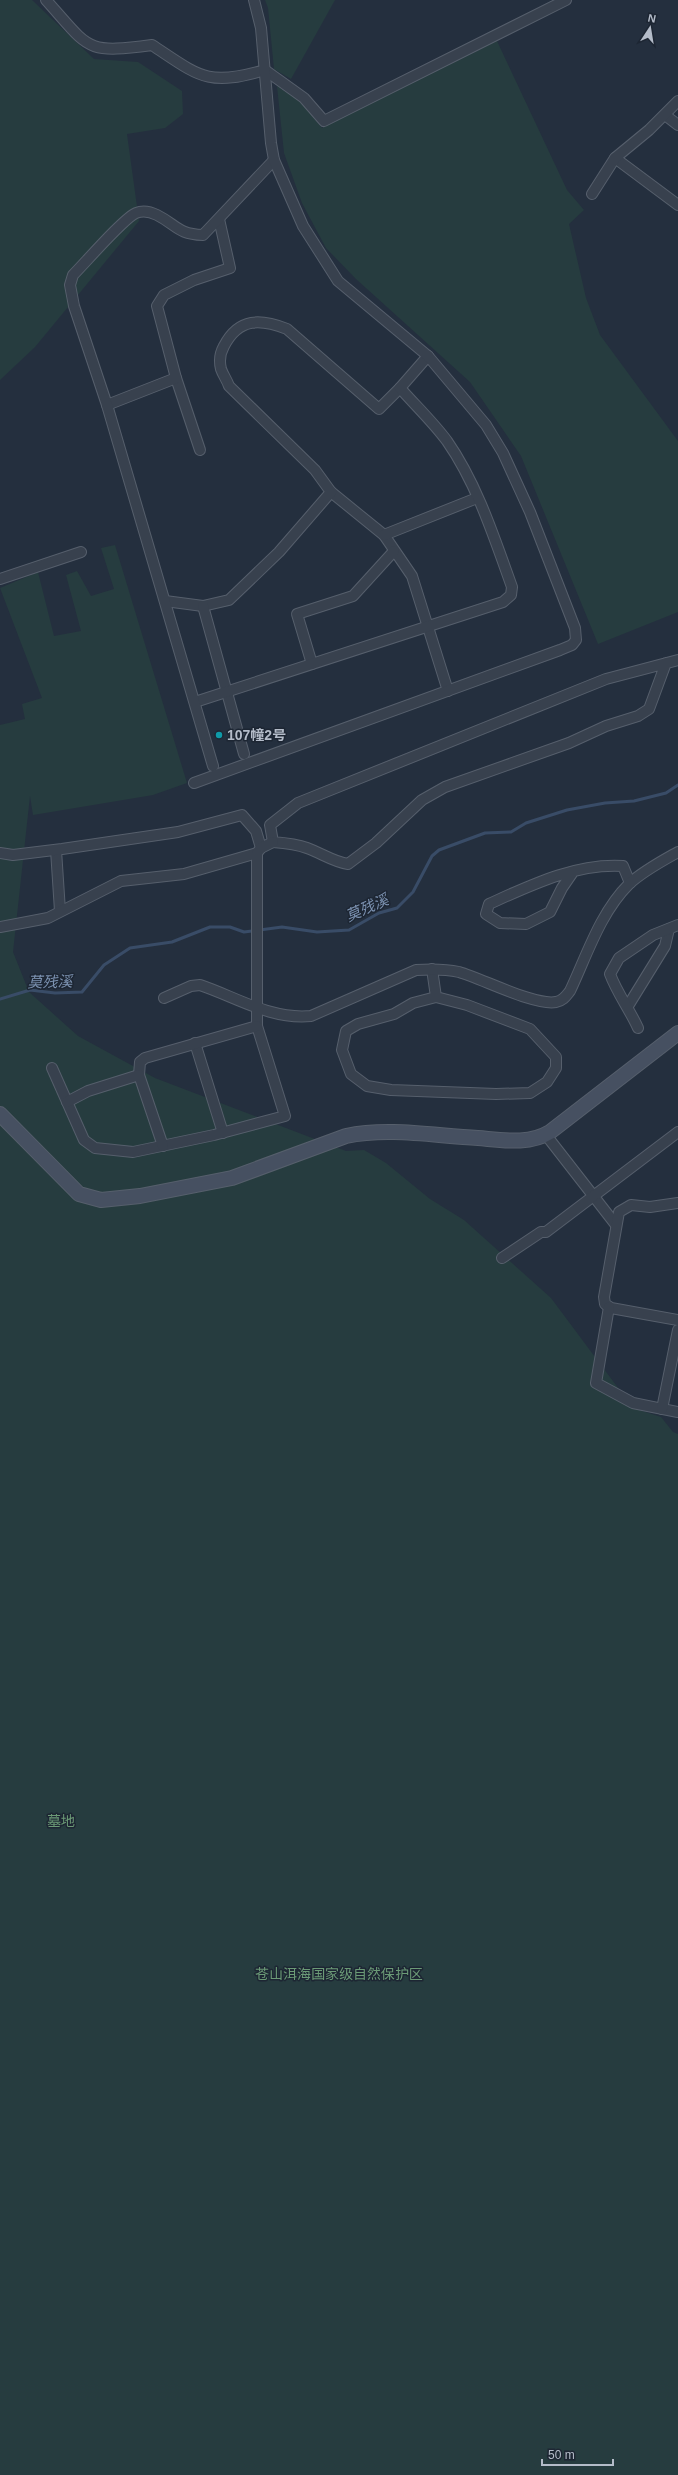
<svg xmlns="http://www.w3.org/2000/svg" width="678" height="2475" font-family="Arial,'Noto Sans SC',sans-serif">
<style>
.green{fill:#263c3f}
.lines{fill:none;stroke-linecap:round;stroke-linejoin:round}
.stream{stroke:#394c67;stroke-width:3}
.street-casing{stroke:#565f6c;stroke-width:12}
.secondary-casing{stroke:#565f6c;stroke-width:16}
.street{stroke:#38414e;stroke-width:10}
.secondary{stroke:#465061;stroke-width:14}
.culture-dot{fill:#0f9aa8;stroke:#1d2633;stroke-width:1.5}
.labels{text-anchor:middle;stroke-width:3;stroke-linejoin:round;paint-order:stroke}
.poi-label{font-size:14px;font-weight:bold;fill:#b4bcc9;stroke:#1d2633;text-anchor:start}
.park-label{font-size:14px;fill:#6b9a76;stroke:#1d2633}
.water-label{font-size:15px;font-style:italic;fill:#7c92b1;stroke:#1d2633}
</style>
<rect width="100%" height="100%" fill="#242f3e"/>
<g class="green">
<polygon points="0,0 32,0 94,59 138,62 182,91 183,114 165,128 127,134 139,221 35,347 0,380"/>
<polygon points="265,0 335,0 291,79 274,69 268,8"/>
<polygon points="497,41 567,190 584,210 569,224 586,298 600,335 678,441 678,612 598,644 521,456 470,382 356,279 326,248 302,203 284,153 277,86 300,101 322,128"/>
<polygon points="115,545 187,783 153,795 33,815 30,796 13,952 29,992 78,1036 155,1078 346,1151 364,1150 386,1163 430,1199 464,1220 551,1298 633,1408 661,1417 673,1432 678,1434 678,2475 0,2475 0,725 25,719 22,704 42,698 0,588 38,572 54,636 81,631 66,575 77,571 91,596 114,589 101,548"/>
</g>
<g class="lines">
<polyline class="stream" points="0,999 30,990 55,993 82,992 104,965 130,948 172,942 210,927 230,927 244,932 282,927 317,932 349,930 379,913 397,908 413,892 432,856 439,850 485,833 511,832 526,823 567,810 605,803 634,801 666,793 678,785"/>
<g class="street-casing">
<g id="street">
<path d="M46,0C90,49 84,54 152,45C199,76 207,87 265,70L304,98L324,121L566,0"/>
<polyline points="665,115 678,125"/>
<polyline points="615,158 678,205"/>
<polyline points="592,194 615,158 649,130 678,101"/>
<polyline points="176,378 200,450"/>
<polyline points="107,405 176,378 157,306 164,295 194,280 230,268 219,219"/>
<polyline points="331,492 384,535 412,576 448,691"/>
<polyline points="384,535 477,498"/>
<polyline points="0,579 81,552"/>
<path d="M165,601L203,606L229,600L279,552L331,492L315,470L229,386C227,380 223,375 221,369C219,361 220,353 224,346C239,317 261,319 287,329L379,409L400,388"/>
<polyline points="203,606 244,754"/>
<path d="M666,663L649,709L638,716L606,726L569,743L445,787L422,800L376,843L348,864C334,862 321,853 307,848C296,844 285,843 273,842L270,825L298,803L606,679L678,660"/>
<polyline points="312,664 297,614 353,596 394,551"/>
<path d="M195,702L503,602L511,595L512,587C494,537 477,484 447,441C433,422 415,405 400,388L428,356"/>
<path d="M213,766L107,405L74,306L70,285L73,275C85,263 124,218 136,213C143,210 151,212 157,215C177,225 177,234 203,235L274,160"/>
<polyline points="194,783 560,650 572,645 576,640 575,628 530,512 503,453 486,425 428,356 338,281 303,226 274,160 271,143 261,28 254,0"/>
<polyline points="56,850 60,911"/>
<polyline points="0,853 13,855 62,849 178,832 242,815 256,831 261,848"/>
<path d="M573,872L562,888L550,912L526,924L500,923L486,914L489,904C531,885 576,863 623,866L630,883"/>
<polyline points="0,927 48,918 121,881 184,874 257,853"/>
<polyline points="432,969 436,997 413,1003 394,1014 358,1024 346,1031 342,1050 351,1074 367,1086 391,1090 496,1094 530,1093 547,1082 556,1068 556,1057 530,1029 467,1005 436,997"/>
<path d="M164,998L191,986L200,985C236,997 271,1020 311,1016L416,970C431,969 445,969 459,972C483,979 535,1006 556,1002C563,1001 566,996 570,991C587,955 600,913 629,884C643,871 662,861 678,852"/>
<polyline points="628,1006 665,946 669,929"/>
<path d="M638,1028C630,1010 617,993 610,974L619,958L653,935L678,925"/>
<polyline points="195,1043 223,1133"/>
<polyline points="52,1068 84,1140 95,1148 133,1152 214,1135 285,1116 257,1026 257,853 261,848 273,842"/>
<polyline points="139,1075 140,1062 145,1058 257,1026"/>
<polyline points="67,1102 88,1091 139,1075 163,1146"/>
<polyline points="546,1135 616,1225"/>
<polyline points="678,1203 650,1207 631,1205 619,1212 604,1297 605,1304 611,1308 678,1320"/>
<polyline points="502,1258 541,1232 546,1232 678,1132"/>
<polyline points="609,1307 596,1383 633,1403 678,1412"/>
<polyline points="662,1409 678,1330"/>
</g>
</g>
<g class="secondary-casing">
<path id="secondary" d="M0,1114L79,1194L101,1200L140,1196L232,1178L346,1136C389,1127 435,1136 478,1138C502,1140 529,1145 550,1132L678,1033"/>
</g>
<use href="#street" class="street"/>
<use href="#secondary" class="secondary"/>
</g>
<circle class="culture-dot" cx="219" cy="735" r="4"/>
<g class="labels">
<g class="poi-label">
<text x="227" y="740">107幢2号</text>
</g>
<g class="park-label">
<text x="61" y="1826">墓地</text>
<text x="339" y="1979">苍山洱海国家级自然保护区</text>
</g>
<g class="water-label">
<text transform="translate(367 908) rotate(-24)" y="5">莫残溪</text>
<text transform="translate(50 982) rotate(-1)" y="5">莫残溪</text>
</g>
</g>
<g transform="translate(650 28) rotate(12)" stroke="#1d2633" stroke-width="3" paint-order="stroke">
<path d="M0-3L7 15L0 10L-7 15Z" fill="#b4bcc9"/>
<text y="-6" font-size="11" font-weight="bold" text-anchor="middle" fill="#b4bcc9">N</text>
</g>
<path d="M542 2459v6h71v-6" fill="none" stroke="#b4bcc9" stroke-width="2"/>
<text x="548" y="2459" font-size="12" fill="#b4bcc9" stroke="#1d2633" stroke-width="3" paint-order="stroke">50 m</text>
</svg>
